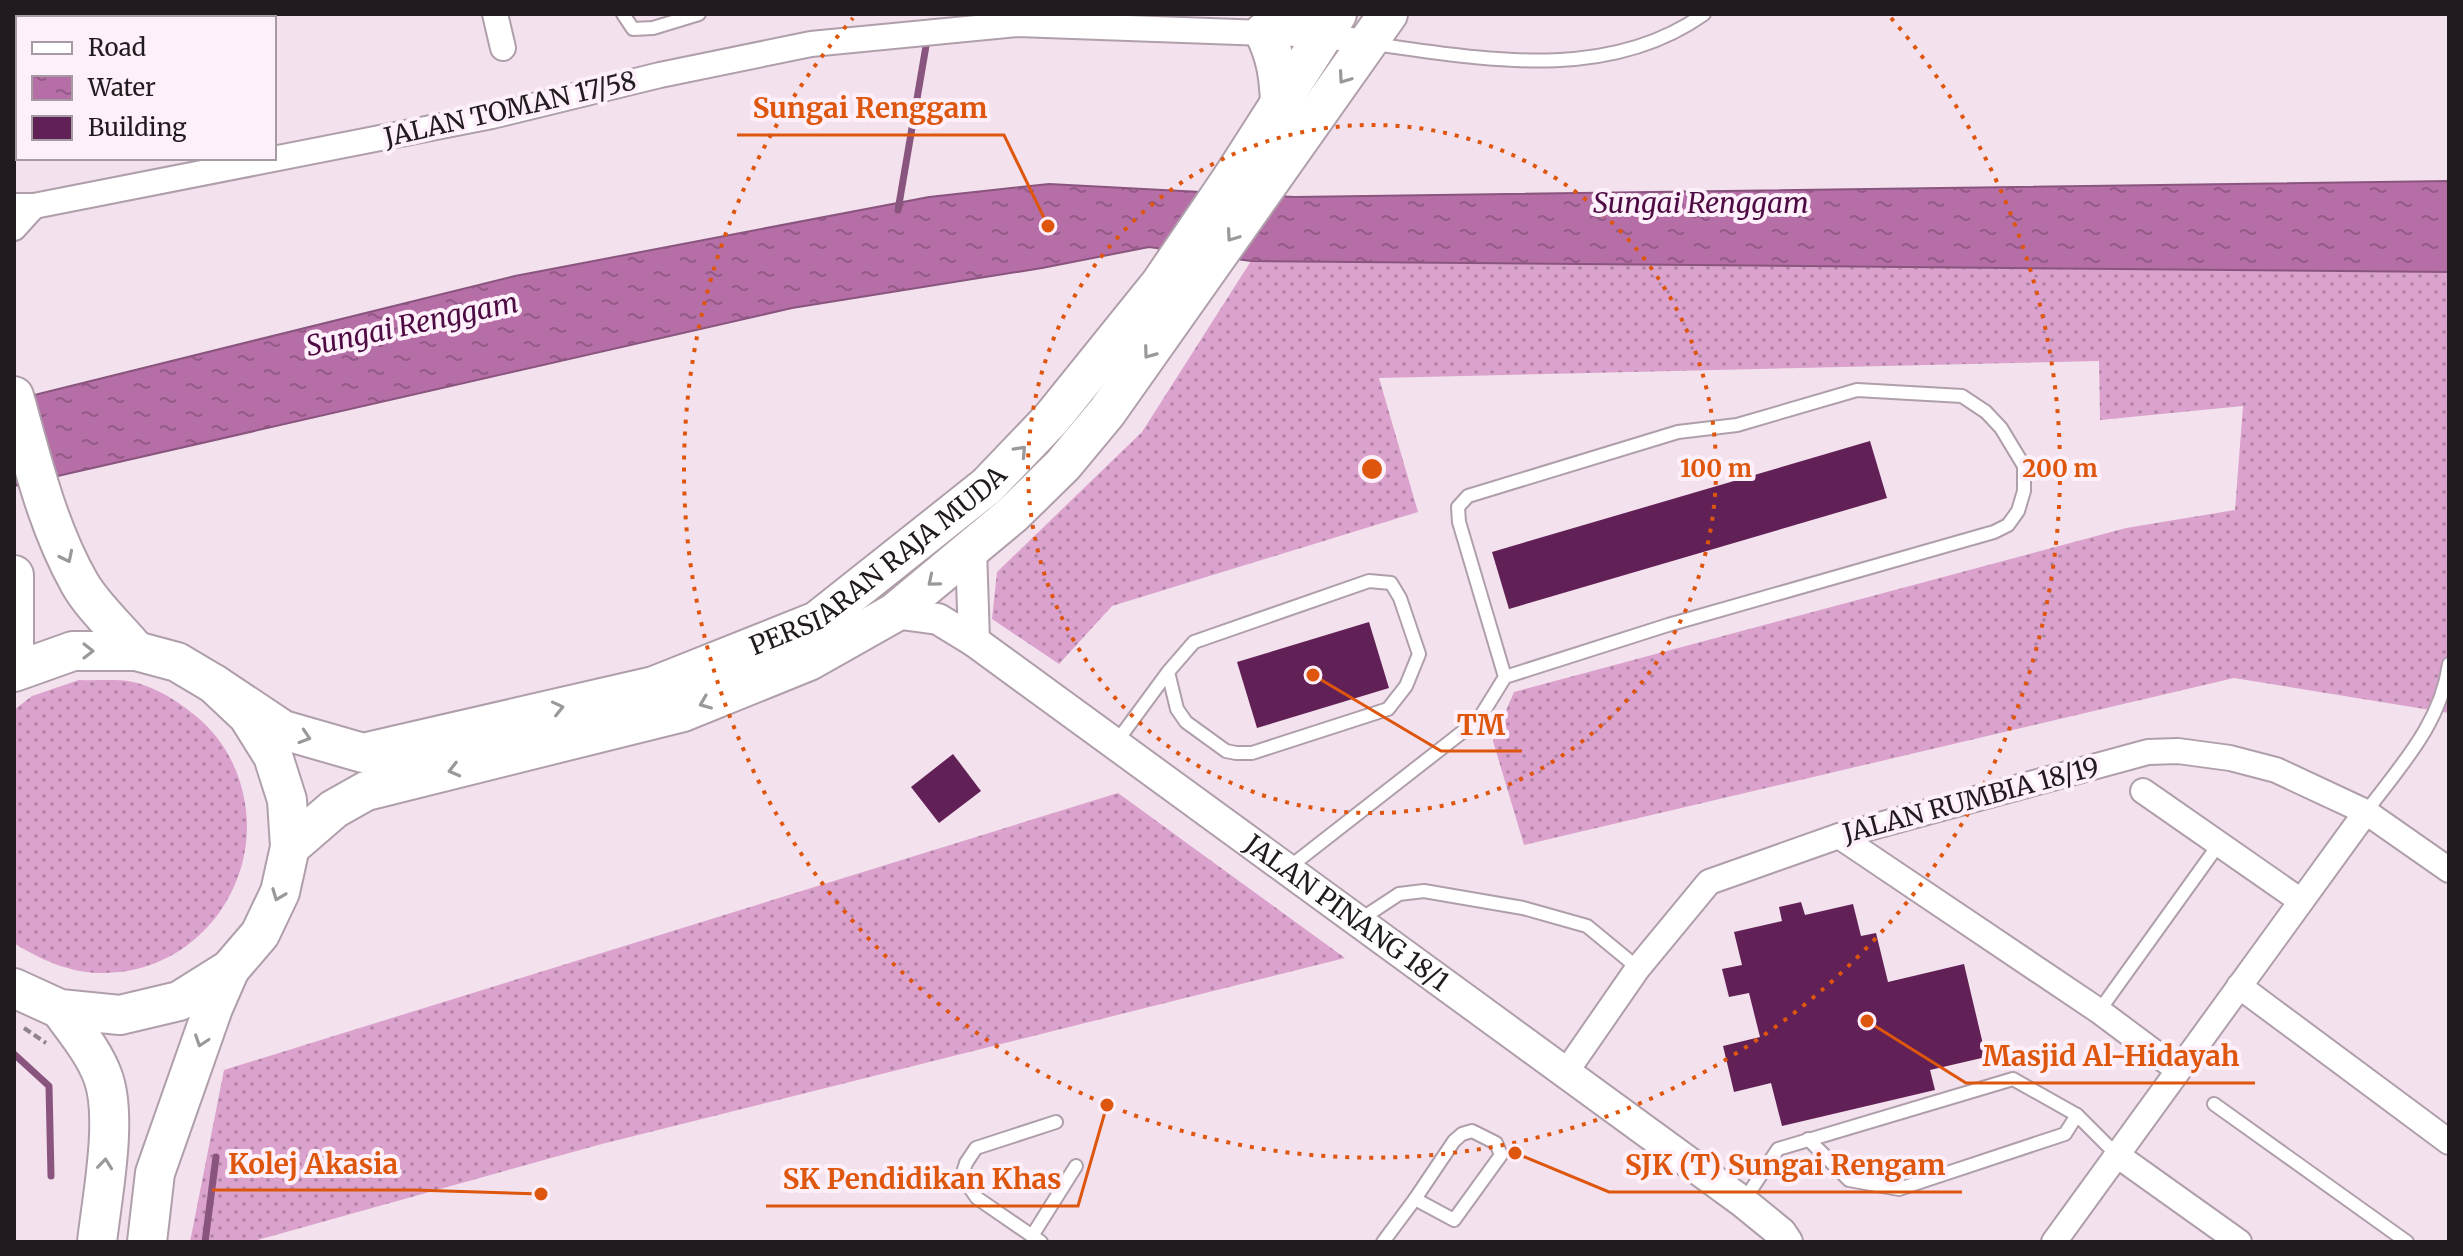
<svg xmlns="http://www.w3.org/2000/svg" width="2463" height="1256" font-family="Merriweather,serif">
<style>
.grass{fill:url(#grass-dots)}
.water{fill:url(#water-ripples);stroke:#89557e;stroke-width:2}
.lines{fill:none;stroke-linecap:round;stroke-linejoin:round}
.stream{stroke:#89557e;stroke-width:7}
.building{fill:#622156}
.service-casing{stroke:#af9fab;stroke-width:16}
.minor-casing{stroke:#af9fab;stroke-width:28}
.tertiary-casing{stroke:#af9fab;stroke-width:34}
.primary-casing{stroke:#af9fab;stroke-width:42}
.path{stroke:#8f838c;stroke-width:4;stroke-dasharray:8 4;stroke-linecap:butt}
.service{stroke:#fff;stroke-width:12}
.minor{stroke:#fff;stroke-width:24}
.tertiary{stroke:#fff;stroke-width:30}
.primary{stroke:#fff;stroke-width:38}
.oneway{stroke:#9b989b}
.ring{fill:none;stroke:#de560d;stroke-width:4;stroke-dasharray:4 8}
.labels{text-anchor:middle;stroke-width:8;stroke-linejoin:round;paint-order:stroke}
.street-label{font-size:26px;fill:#211b20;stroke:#fef0fa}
.water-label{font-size:28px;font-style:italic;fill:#4e0b43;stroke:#fef0fa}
.centre{fill:#de560d;stroke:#fef0fa;stroke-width:4}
.ring-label{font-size:24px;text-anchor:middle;font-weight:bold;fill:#de560d;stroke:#fef0fa;stroke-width:8;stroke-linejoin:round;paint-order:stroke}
.leader{fill:none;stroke:#de560d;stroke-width:3}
.callout-dot{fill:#de560d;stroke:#fef0fa;stroke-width:3}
.callout-label{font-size:28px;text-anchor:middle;font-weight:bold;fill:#de560d;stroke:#fef0fa;stroke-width:8;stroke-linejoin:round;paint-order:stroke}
</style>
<defs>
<pattern id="grass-dots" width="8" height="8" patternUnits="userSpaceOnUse" patternTransform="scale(2)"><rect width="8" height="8" fill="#daa2cc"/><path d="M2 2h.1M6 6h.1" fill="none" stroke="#b083a5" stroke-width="1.8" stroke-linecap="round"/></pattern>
<pattern id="water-ripples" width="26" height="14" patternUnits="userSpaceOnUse" patternTransform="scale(2)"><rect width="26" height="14" fill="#b66ea6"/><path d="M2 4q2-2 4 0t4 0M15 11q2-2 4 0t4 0" fill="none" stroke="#945a87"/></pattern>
</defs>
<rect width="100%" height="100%" fill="#f3e1ee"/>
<g class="grass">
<polygon points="1251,261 2449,272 2449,713 2234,678 1524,845 1493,741 1514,692 2126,528 2235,510 2243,406 2100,420 2099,361 1379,378 1418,512 1112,606 1059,664 992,619 997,572 1142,432"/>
<path d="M79,680C95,681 112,679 128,681C153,685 178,701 197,717C221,737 236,763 243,793C264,881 199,972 105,973C73,974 40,960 14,943V710L32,696Z"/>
<polygon points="1118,793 1345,958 598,1145 250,1242 190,1242 224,1070"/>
</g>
<polygon class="water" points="2449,181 2449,272 1251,261 1149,247 1042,268 792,308 14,486 14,400 515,276 929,197 1049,184 1295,197"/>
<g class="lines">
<g class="stream">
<polyline points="898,210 926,46"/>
<polyline points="14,1054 49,1086 51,1176"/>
<polyline points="205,1242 216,1157"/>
</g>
</g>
<g class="building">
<polygon points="1870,441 1887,498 1509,609 1492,552"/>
<polygon points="1369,622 1389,688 1257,728 1237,662"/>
<polygon points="953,754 981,791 939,823 911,787"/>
<polygon points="1801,902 1805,915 1853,904 1861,936 1876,933 1888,982 1964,964 1986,1057 1930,1070 1935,1090 1782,1126 1771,1083 1734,1092 1723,1046 1760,1037 1749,993 1729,997 1722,969 1742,965 1734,932 1782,921 1779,907"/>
</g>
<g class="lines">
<g class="service-casing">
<g id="service">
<polyline points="623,14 633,29 653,28 699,14"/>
<path d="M1374,44C1483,59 1607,83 1704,14"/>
<polyline points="1115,744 1168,672 1194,642 1369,581 1391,583 1400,598 1419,654 1406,686 1388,709 1252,753 1236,753 1226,751 1186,722 1177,709 1168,672"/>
<path d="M2366,812C2401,765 2441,723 2449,664"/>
<polyline points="1287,869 1479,719 1505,677 1459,522 1458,507 1468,496 1678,432 1737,425 1857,390 1962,396 1986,412 2001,428 2024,466 2024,491 2018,511 2008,525 1994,532 1668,625 1505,677"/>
<polyline points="1358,921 1399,894 1424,891 1523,908 1587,926 1638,968"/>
<polyline points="2099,1011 2219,844"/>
<polyline points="2214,1104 2407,1242"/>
<polygon points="1472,1131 1496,1143 1501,1155 1454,1220 1415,1199 1454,1141 1462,1134"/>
<polyline points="1808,1139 1849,1180 1899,1189 2065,1134 2077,1115"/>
<polyline points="1743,1202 1778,1149 2013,1079 2077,1115 2117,1155"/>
<polyline points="1032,1236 1076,1166"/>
<polyline points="1041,1242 977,1198 962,1176 966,1163 976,1148 1056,1122"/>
<polyline points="1383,1242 1415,1199"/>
</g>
</g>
<g class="minor-casing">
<g id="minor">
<polyline points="495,14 503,48"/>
<polyline points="14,206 34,206 492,116 660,75 811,44 1018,24 1323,35 1368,43"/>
<polyline points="14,228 34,206"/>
<polyline points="2143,791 2301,901"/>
<polyline points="1839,836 2099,1011 2178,1070"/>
<polyline points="2239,986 2449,1142"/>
<polyline points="1566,1072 1638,968 1709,882 1839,836 2148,752 2178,751 2230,758 2276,770 2366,812 2449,870"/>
<polyline points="2117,1155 2239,1242"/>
<polyline points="2054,1242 2366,812"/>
</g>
</g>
<g class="tertiary-casing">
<g id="tertiary">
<polyline points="971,549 974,641"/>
<path id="s1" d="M894,613L938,619L974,641L1743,1202L1781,1233L1787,1242"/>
</g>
</g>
<g class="primary-casing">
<g id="primary">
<path d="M1280,103C1279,76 1276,56 1264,32L1312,14"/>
<path d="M14,396C32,460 47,526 80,584C94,608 118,629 136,651"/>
<polyline points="14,575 14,660"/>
<polyline points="14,672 73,651 136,651 177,662 214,684 248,716 273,756 287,800 290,847 280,892 260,934 230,969 179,1001 120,1015 60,1009 14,988"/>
<path id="s2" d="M214,684L283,730L363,753L654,686L817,621L987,486L1052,418L1160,284L1232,178L1337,14"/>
<polyline points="290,847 334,809 366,791 683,712 809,661 894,613 1013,514 1063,465 1107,412 1388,14"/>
<path d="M60,1009C75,1030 94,1052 103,1077C118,1118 102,1197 97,1242"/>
<polyline points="147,1242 155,1173 213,1008 230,969"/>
</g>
</g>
<polyline class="path" points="24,1028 46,1043"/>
<use href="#service" class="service"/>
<use href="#minor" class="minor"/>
<use href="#tertiary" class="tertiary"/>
<use href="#primary" class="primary"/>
</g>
<defs><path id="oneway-chevron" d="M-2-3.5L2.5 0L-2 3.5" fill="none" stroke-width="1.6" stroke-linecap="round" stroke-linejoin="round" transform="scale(2)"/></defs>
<g class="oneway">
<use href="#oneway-chevron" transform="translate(1344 78) rotate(125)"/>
<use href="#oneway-chevron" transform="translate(1232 236) rotate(125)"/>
<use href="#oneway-chevron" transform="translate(1149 353) rotate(126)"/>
<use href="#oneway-chevron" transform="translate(1021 451) rotate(-47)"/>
<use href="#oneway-chevron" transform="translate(67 557) rotate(64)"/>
<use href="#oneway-chevron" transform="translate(933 581) rotate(140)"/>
<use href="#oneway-chevron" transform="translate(88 651)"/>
<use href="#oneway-chevron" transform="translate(705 703) rotate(158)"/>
<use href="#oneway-chevron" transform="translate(558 708) rotate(-13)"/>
<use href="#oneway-chevron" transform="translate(305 737) rotate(18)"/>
<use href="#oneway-chevron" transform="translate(454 770) rotate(166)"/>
<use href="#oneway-chevron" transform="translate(278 895) rotate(111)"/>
<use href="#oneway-chevron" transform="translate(201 1041) rotate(109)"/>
<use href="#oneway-chevron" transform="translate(105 1164) rotate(-84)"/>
</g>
<g class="ring">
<circle cx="1372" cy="469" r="344"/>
<path d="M1891 18A688 688 0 1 1 853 18"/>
</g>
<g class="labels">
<g class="street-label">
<text transform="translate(510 109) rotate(-13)" y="9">JALAN TOMAN 17/58</text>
<text dy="9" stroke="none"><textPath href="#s2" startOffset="724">PERSIARAN RAJA MUDA</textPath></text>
<text transform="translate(1971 800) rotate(-15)" y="9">JALAN RUMBIA 18/19</text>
<text dy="9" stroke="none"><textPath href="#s1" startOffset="548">JALAN PINANG 18/1</textPath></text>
</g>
<g class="water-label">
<text x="1701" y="213">Sungai Renggam</text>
<text transform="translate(412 324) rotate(-12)" y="10">Sungai Renggam</text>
</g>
</g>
<circle cx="1372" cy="469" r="12" class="centre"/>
<g class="ring-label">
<text x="1716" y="477">100 m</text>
<text x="2060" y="477">200 m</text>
</g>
<path class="leader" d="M1048 226L1004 135H737M1313 675L1441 751H1522M1867 1021L1966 1083H2255M541 1194L414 1190H212M1515 1153L1609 1192H1962M1107 1105L1078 1206H766"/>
<g class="callout-dot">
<circle cx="1048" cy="226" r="8"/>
<circle cx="1313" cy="675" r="8"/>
<circle cx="1867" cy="1021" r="8"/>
<circle cx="541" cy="1194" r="8"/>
<circle cx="1515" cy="1153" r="8"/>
<circle cx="1107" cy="1105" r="8"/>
</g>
<g class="callout-label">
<text x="870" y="118">Sungai Renggam</text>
<text x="1481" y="735">TM</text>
<text x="2111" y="1066">Masjid Al-Hidayah</text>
<text x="313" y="1174">Kolej Akasia</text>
<text x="1785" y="1175">SJK (T) Sungai Rengam</text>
<text x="922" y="1189">SK Pendidikan Khas</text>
</g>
<rect width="2463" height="1256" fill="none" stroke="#211b20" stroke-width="32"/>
<rect x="16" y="16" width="260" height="144" fill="#fef0fa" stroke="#a69ba3" stroke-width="2"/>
<rect x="32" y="42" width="40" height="12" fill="#ffffff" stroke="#a69ba3" stroke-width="2"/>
<text x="88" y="56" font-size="24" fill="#211b20">Road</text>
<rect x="32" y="76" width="40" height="24" fill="url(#water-ripples)" stroke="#a69ba3" stroke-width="2"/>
<text x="88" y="96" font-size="24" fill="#211b20">Water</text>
<rect x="32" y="116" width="40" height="24" fill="#622156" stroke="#a69ba3" stroke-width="2"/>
<text x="88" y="136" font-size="24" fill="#211b20">Building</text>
</svg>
